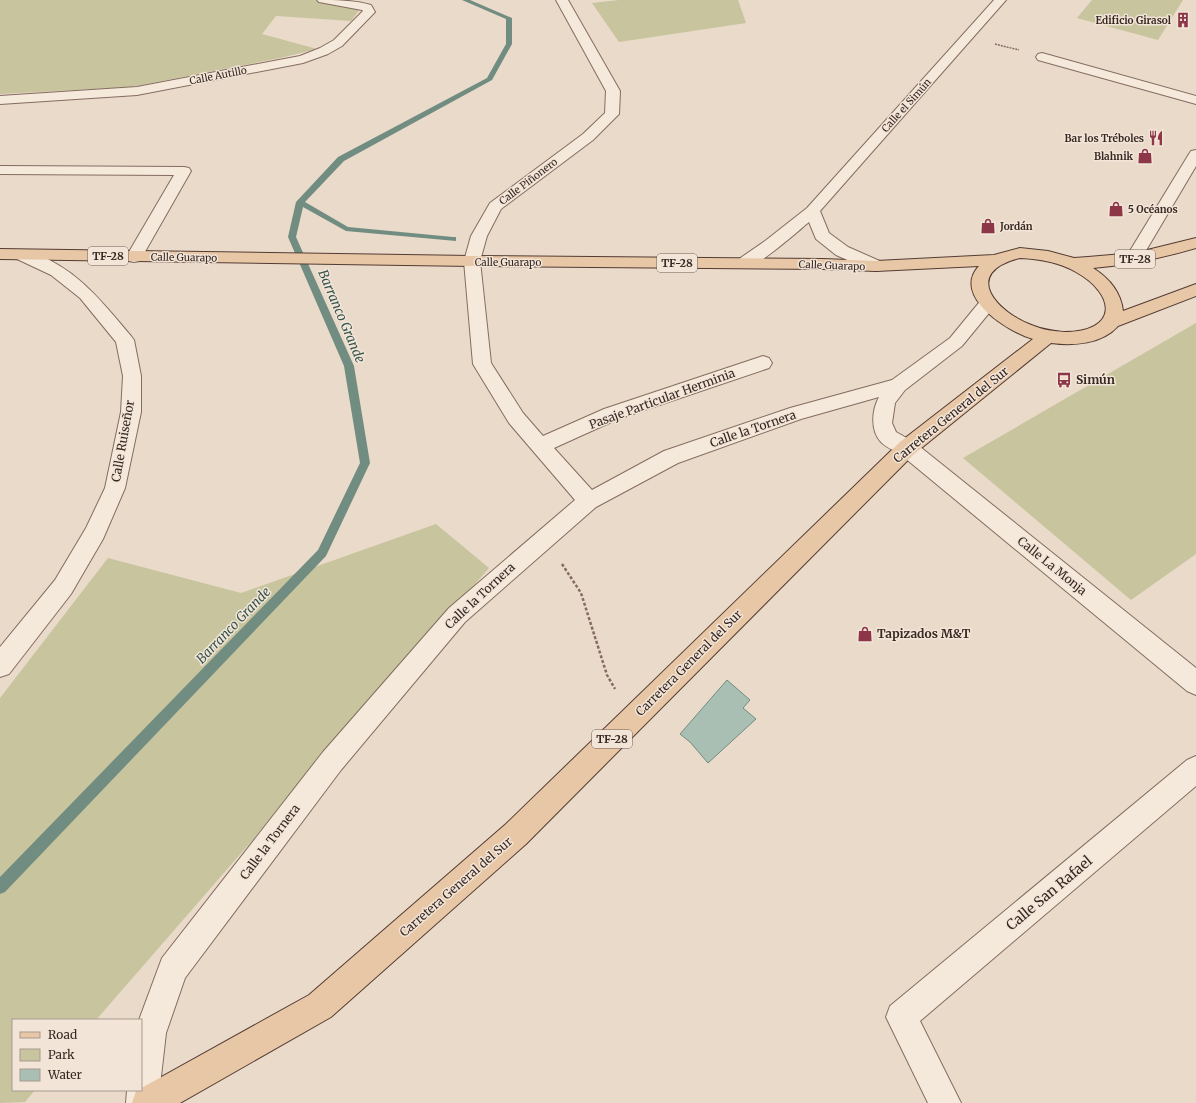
<svg xmlns="http://www.w3.org/2000/svg" width="1196" height="1103" font-family="Merriweather,serif">
<style>
.green{fill:#c7c49e}
.water{fill:#a9bfb4;stroke:#718c80}
.lines{fill:none;stroke-linecap:round;stroke-linejoin:round}
.stream{fill:#718c80;fill-rule:evenodd}
.minor-casing{stroke:#846c60;stroke-width:2}
.major-casing{stroke:#533c33;stroke-width:2}
.path-far1{stroke:#846c60;stroke-width:1.5;stroke-dasharray:2 1;stroke-linecap:butt}
.path{stroke:#846c60;stroke-width:2.5;stroke-dasharray:3 2;stroke-linecap:butt}
.minor{fill:#f5e9dc;fill-rule:evenodd}
.major{fill:#e8c7a6;fill-rule:evenodd}
.labels{text-anchor:middle;stroke-width:3;stroke-linejoin:round;paint-order:stroke}
.far-poi-label{font-size:10px;font-weight:bold;fill:#372822;stroke:#f2e5d8;text-anchor:end}
.far-street-label{font-size:10px;fill:#372822;stroke:#f2e5d8}
.shield{fill:#f2e5d8;stroke:#6f6159;stroke-width:1}
.shield-label{font-size:11px;font-weight:bold;fill:#372822}
.poi-label{font-size:12px;font-weight:bold;fill:#372822;stroke:#f2e5d8;text-anchor:start}
.street-label{font-size:12px;fill:#372822;stroke:#f2e5d8}
.water-label{font-size:13px;font-style:italic;fill:#33544c;stroke:#f2e5d8}
.near-street-label{font-size:14px;fill:#372822;stroke:#f2e5d8}
</style>
<rect width="100%" height="100%" fill="#eadac9"/>
<g class="green">
<polygon points="0,0 318,0 360,9 351,21 276,16 262,34 317,49 280,58 131,87 0,94"/>
<polygon points="619,0 738,0 746,23 619,42 592,3"/>
<polygon points="1092,0 1183,0 1158,40 1077,18"/>
<polygon points="1196,323 1196,554 1131,600 963,458"/>
<polygon points="436,524 489,568 96,1020 13,1020 13,1090 35,1090 25,1102 0,1103 0,698 108,558 241,593"/>
</g>
<polygon class="water" points="727,680 750,700 743,708 756,719 708,763 690,742 680,734"/>
<g class="lines">
<polygon class="stream" points="462,0 470,0 512,18 512,44 492,80 344,161 305,202 348,227 453,237 456,237 456,241 346,231 303,207 296,237 354,366 370,463 326,556 5,892 0,894 0,877 318,550 360,463 344,366 288,237 296,202 338,157 487,78 506,44 506,19"/>
<g class="minor-casing">
<g id="minor">
<path d="M317,0C336,0 353,0 371,5L375,12L342,46L328,54L303,63L137,95L0,104V96L137,87L300,56L320,48L334,40L363,11L362,10L319,2Z"/>
<path d="M556,0H568L620,91L619,114L593,140L501,209L487,236L480,261L491,363L523,413L543,436L604,409L763,356L769,358L772,363L769,368L618,419L554,448L592,490L664,451L790,408L892,380L950,338L982,299L988,297L994,299L997,303L994,307L962,346L905,390L895,403L892,423L896,432L914,442L1196,668V695L1187,691L900,454C894,450 885,447 881,442C870,430 872,410 879,397L801,419L678,463L596,507L465,622L341,770L185,978L166,1033L158,1103H126L127,1090H141V1020H139L162,958L323,752L449,608L575,500L509,423L473,364L464,261L471,236L490,203L583,134L605,113L606,91Z"/>
<path d="M994,0H1006L820,211L829,233L848,247L882,262L884,266L882,270L876,271L870,270L836,255L816,239L809,222C798,231 757,268 745,268C745,268 740,267 739,267L737,263L739,259L765,241L807,208Z"/>
<polygon points="1042,53 1196,96 1196,104 1038,60 1036,57 1038,54"/>
<polygon points="1196,150 1196,166 1141,259 1139,263 1133,264 1127,263 1125,259 1189,154 1191,151"/>
<polygon points="0,166 184,167 189,168 191,171 142,257 140,261 134,262 128,261 126,257 174,175 0,174"/>
<path d="M23,250C72,263 100,299 131,336L134,340L141,376V412L125,488L103,539L71,594L9,674L0,677V647L55,580L86,528L105,488L121,412L123,376L116,342L80,298L51,275L17,259L15,255L17,251Z"/>
<polygon points="1196,756 1196,786 920,1021 961,1103 928,1103 886,1017 890,1006 1187,760"/>
</g>
</g>
<g class="major-casing">
<path id="major" d="M1196,238V248C1162,258 1128,265 1093,268C1109,278 1121,292 1123,311L1196,284V296L1118,326C1102,344 1074,346 1051,343L914,454L526,844L331,1017L180,1103H132L136,1091L309,995L506,824L900,442L1033,339C1008,332 951,296 979,266L876,271L823,269L472,266L0,259V249L472,256L823,259L876,261L994,255L1020,248L1048,251L1074,258L1088,257L1135,253ZM1020,258C1040,259 1059,262 1076,272C1117,295 1118,332 1064,332C1054,331 1043,330 1034,326C997,313 960,273 1020,258Z"/>
</g>
<polyline class="path-far1" points="995,44 1019,50"/>
<polyline class="path" points="562,564 581,593 607,675 615,689"/>
<use href="#minor" class="minor"/>
<use href="#major" class="major"/>
</g>
<defs>
<g id="building-bare" transform="scale(1.2)"><path d="M-4-6H4V6H1V3H-1V6H-4ZM-2.5-4.3h1.7v1.8h-1.7ZM.8-4.3h1.7v1.8H.8ZM-2.5-1h1.7V.8h-1.7ZM.8-1h1.7V.8H.8Z" fill="#8d3648" stroke="#f2e5d8" stroke-width="2.5" paint-order="stroke"/></g>
<g id="restaurant-bare" transform="scale(1.2)"><path d="M-5-6h1v4h1v-4h1v4h1v-4h1v5L-1.5 .5V6h-2V.5L-5-1ZM5-6V6H3V1.5H1.5Q1.5-4 5-6Z" fill="#8d3648" stroke="#f2e5d8" stroke-width="2.5" paint-order="stroke"/></g>
<g id="shop-bare" transform="scale(1.2)"><path d="M-5-2.5h2.3a2.7 3.5 0 0 1 5.4 0H5L5.5 6h-11ZM-1.5-2.5h3a1.5 2.3 0 0 0-3 0Z" fill="#8d3648" stroke="#f2e5d8" stroke-width="2.5" paint-order="stroke"/></g>
<g id="bus-bare" transform="scale(1.2)"><path d="M-5-6H5V4H4V6H2V4H-2V6H-4V4H-5ZM-3.5-4V0h7V-4ZM-3.5 1.2v1.5H-2V1.2ZM2 1.2v1.5H3.5V1.2Z" fill="#8d3648" stroke="#f2e5d8" stroke-width="2.5" paint-order="stroke"/></g>
</defs>
<g fill-rule="evenodd">
<use href="#building-bare" x="1183" y="20"/>
<use href="#restaurant-bare" x="1156" y="138"/>
<use href="#shop-bare" x="1145" y="156"/>
<use href="#shop-bare" x="1116" y="209"/>
<use href="#shop-bare" x="988" y="226"/>
<use href="#bus-bare" x="1064" y="380"/>
<use href="#shop-bare" x="865" y="634"/>
</g>
<g class="labels">
<g class="far-poi-label">
<text x="1171" y="24">Edificio Girasol</text>
<text x="1144" y="142">Bar los Tréboles</text>
<text x="1133" y="160">Blahnik</text>
<text x="1128" y="213" text-anchor="start">5 Océanos</text>
<text x="1000" y="230" text-anchor="start">Jordán</text>
</g>
<g class="far-street-label">
<text transform="translate(218 75) rotate(-11)" y="4">Calle Autillo</text>
<text transform="translate(906 105) rotate(-48)" y="4">Calle el Simún</text>
<text transform="translate(528 181) rotate(-37)" y="4">Calle Piñonero</text>
<text transform="translate(184 257) rotate(1)" y="4">Calle Guarapo</text>
<text x="508" y="266">Calle Guarapo</text>
<text transform="translate(832 265) rotate(2)" y="4">Calle Guarapo</text>
</g>
<g class="shield">
<rect x="88" y="247" width="40" height="18" rx="3"/>
<rect x="1115" y="250" width="40" height="18" rx="3"/>
<rect x="657" y="254" width="40" height="18" rx="3"/>
<rect x="592" y="730" width="40" height="18" rx="3"/>
</g>
<g class="shield-label">
<text x="108" y="260">TF-28</text>
<text x="1135" y="263">TF-28</text>
<text x="677" y="267">TF-28</text>
<text x="612" y="743">TF-28</text>
</g>
<g class="poi-label">
<text x="1076" y="384">Simún</text>
<text x="877" y="638">Tapizados M&amp;T</text>
</g>
<g class="street-label">
<text transform="translate(662 399) rotate(-20)" y="4">Pasaje Particular Herminia</text>
<text transform="translate(951 415) rotate(-39)" y="4">Carretera General del Sur</text>
<text transform="translate(753 429) rotate(-19)" y="4">Calle la Tornera</text>
<text transform="translate(123 441) rotate(-80)" y="4">Calle Ruiseñor</text>
<text transform="translate(1052 566) rotate(39)" y="4">Calle La Monja</text>
<text transform="translate(480 596) rotate(-43)" y="4">Calle la Tornera</text>
<text transform="translate(689 663) rotate(-45)" y="4">Carretera General del Sur</text>
<text transform="translate(270 842) rotate(-53)" y="4">Calle la Tornera</text>
<text transform="translate(456 887) rotate(-41)" y="4">Carretera General del Sur</text>
</g>
<g class="water-label">
<text transform="translate(342 316) rotate(67)" y="5">Barranco Grande</text>
<text transform="translate(233 625) rotate(-46)" y="5">Barranco Grande</text>
</g>
<g class="near-street-label">
<text transform="translate(1049 893) rotate(-40)" y="5">Calle San Rafael</text>
</g>
</g>
<rect x="12" y="1019" width="130" height="72" fill="#f2e5d8" stroke="#a7998f"/>
<rect x="20" y="1032" width="20" height="6" fill="#e8c7a6" stroke="#a7998f"/>
<text x="48" y="1039" font-size="12" fill="#372822">Road</text>
<rect x="20" y="1049" width="20" height="12" fill="#c7c49e" stroke="#a7998f"/>
<text x="48" y="1059" font-size="12" fill="#372822">Park</text>
<rect x="20" y="1069" width="20" height="12" fill="#a9bfb4" stroke="#a7998f"/>
<text x="48" y="1079" font-size="12" fill="#372822">Water</text>
</svg>
